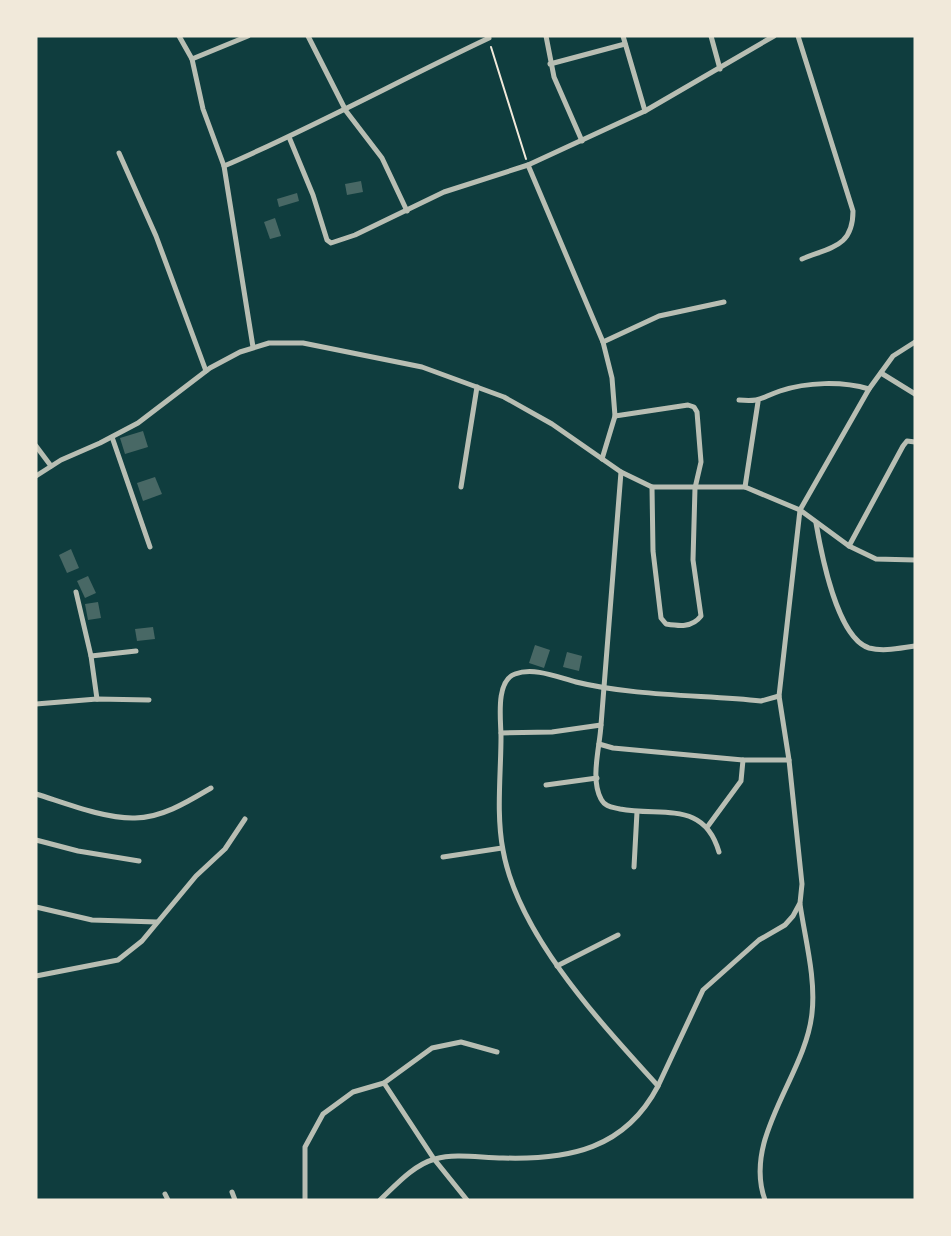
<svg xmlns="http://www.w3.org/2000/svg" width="951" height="1236" font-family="Georgia,serif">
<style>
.building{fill:#486865}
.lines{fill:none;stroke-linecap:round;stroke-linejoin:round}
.path{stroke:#f1e9da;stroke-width:2}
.minor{stroke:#b8beb3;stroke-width:5}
</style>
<rect width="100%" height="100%" fill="#0f3d3e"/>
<g class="building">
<polygon points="361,181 363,192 347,195 345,184"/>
<polygon points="297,193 299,201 279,207 277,199"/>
<polygon points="275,218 281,236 270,239 264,222"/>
<polygon points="143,431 148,447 125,454 120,438"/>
<polygon points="155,477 162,494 143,501 137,483"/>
<polygon points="71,549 79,568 67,573 59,555"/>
<polygon points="88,576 96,593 85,598 77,581"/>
<polygon points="98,602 101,618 88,620 85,604"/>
<polygon points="153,627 155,639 137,641 135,629"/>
<polygon points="535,645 550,650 544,668 529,663"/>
<polygon points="567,652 582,656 579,671 563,667"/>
</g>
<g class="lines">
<polyline class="path" points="491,47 526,159"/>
<g class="minor">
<polyline points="179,36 192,59 203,109 224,166 253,347"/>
<polyline points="308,36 346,111 382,158 407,211"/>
<polyline points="546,36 554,77 582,141"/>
<polyline points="623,36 645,111"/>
<polyline points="711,36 720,69"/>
<path d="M798,36L853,211C853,247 831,247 802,259"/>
<polyline points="192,59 248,36"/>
<polyline points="550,64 625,44"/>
<polyline points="289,137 313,195 327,240 331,243 355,235 444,192 528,165"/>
<polyline points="119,153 156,236 206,371"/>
<path d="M224,166C314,127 400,80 489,38L488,36"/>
<polyline points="603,342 659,316 724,302"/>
<polyline points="881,373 915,394"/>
<path d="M739,400C761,402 760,398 780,391C807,382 842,381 869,389"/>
<path d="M615,416L688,405L694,407L697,412L701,462L695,488L693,560L701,616C692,628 679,626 666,624L661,618L653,551L652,487"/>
<polyline points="112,437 150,547"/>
<polyline points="36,446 51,466"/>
<polyline points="602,459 615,416 612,378 603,342 528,165 645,111 774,36"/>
<polyline points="36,476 61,460 100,443 138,423 210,368 240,352 269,343 303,343 422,367 504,397 552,424 621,472 652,487 745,487 800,510 849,546 876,559 915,560"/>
<polyline points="461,487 477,387"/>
<polyline points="745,487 758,402"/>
<path d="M816,523C821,552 837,638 869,648C884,652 900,648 915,646"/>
<polyline points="849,546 903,446 907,441 915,442"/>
<polyline points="76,592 91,656 97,699"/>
<polyline points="91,656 136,651"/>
<polyline points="36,704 97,699 149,700"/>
<polyline points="601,725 621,472"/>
<path d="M501,733L552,732L601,725C600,746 590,779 601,799C605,807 612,807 620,809C663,817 704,800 719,852"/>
<polyline points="599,744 613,748 743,760 789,760 779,696 800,510 869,389 893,356 915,342"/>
<polyline points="546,785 597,778"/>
<path d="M36,794C65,803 105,819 135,818C162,818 189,801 211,788"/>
<polyline points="708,826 741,781 743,760"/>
<polyline points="36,840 78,851 139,861"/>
<polyline points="443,857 502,848"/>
<polyline points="634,867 637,812"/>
<polyline points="36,907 92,920 157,922"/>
<polyline points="557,966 618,935"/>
<polyline points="36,976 118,960 142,941 196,876 225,849 245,819"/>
<polyline points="384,1083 434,1159 467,1200"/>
<polyline points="658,1086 703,990 759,940 785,925 793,916 800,903 802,884 789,760"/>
<polyline points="232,1192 235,1200"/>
<polyline points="165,1194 168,1200"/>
<polyline points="305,1200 305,1147 323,1114 353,1092 384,1083 432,1048 461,1042 497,1052"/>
<path d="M380,1200C395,1186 413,1165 435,1159C456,1153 481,1158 503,1158C569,1160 625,1149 658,1086C601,1023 518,935 503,850C496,814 501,773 501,737C501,721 495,681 515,674C534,667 557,677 576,682C633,696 702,695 761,701L779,696"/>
<path d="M765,1200C742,1137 806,1075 812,1013C816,978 805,939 800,904"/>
</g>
</g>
<rect width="951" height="1236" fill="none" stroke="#f1e9da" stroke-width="75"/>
</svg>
